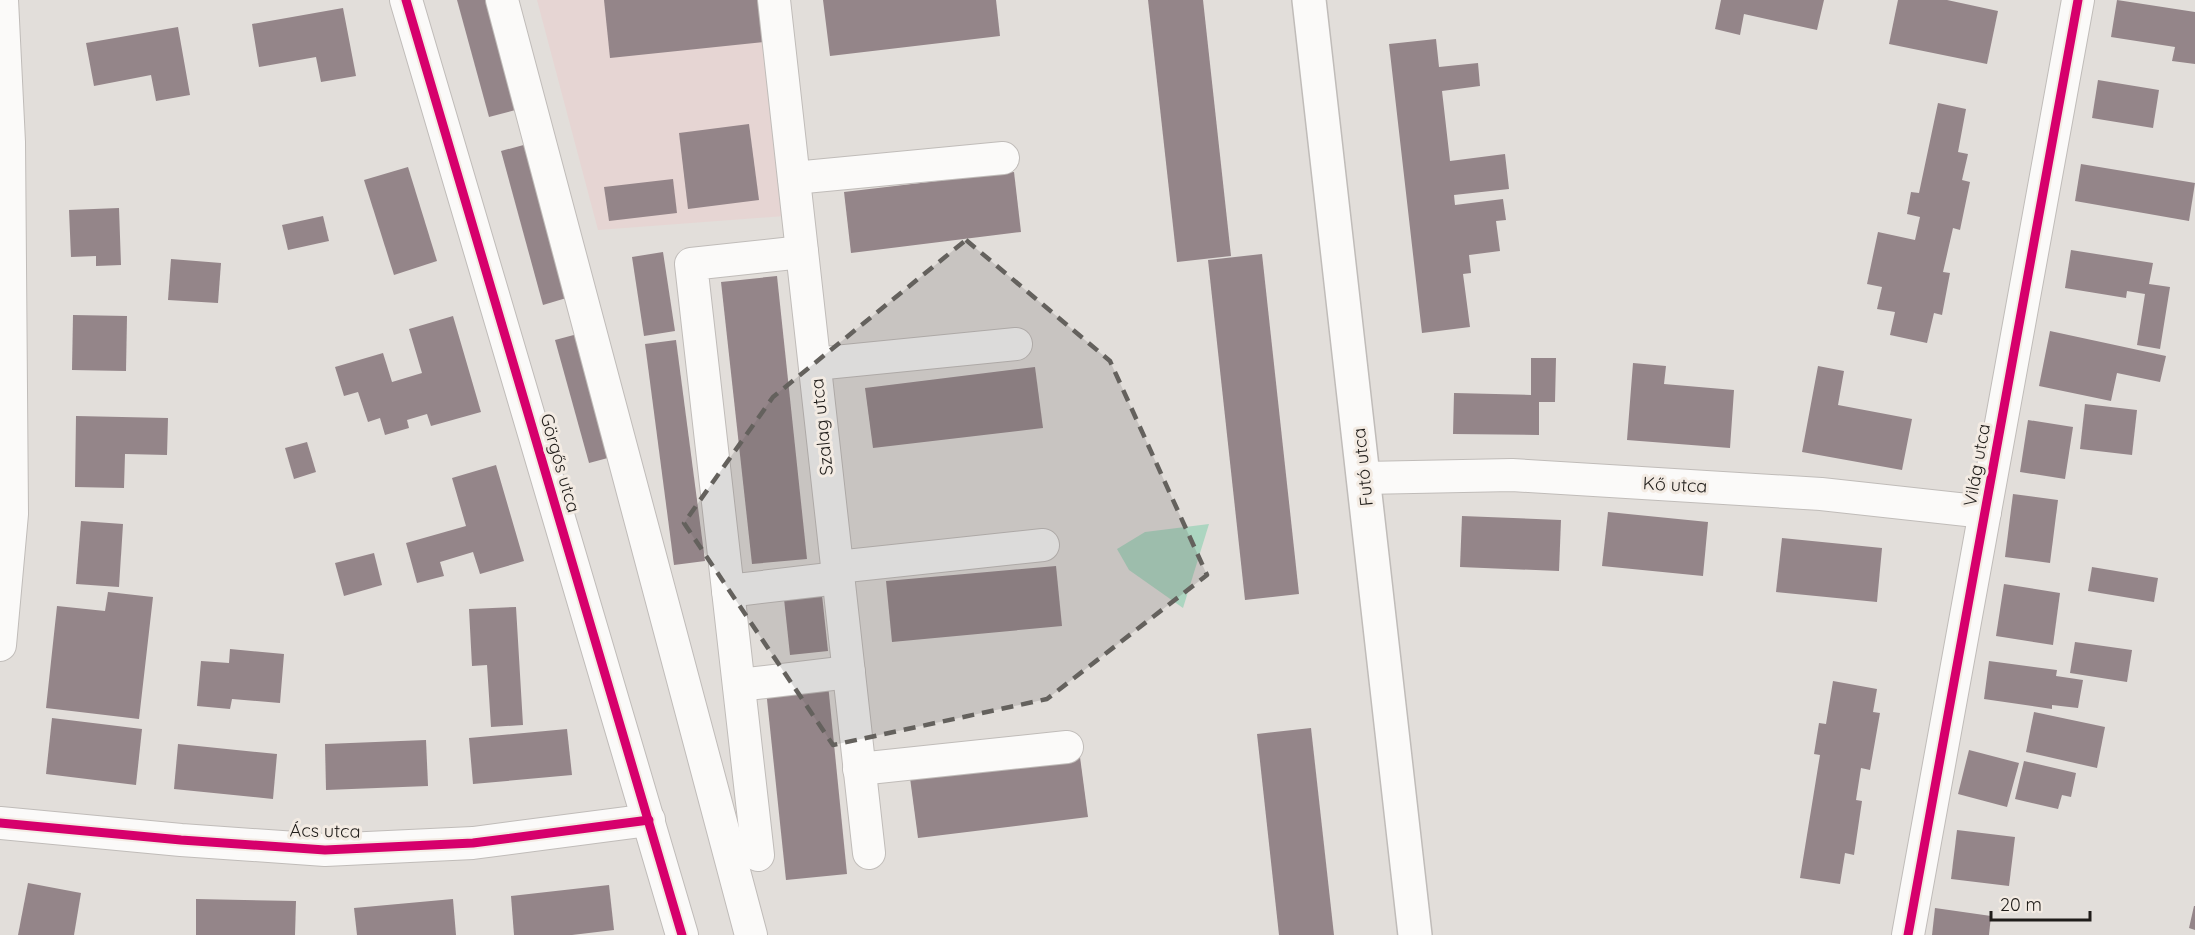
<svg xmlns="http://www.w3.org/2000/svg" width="2195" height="935" font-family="Quicksand,sans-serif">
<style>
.industrial{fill:#e6d5d3}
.green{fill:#acd5c0}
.building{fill:#948589}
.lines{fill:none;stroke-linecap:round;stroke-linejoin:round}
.minor-casing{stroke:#c0bcb9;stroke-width:34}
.major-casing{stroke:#c0bcb9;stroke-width:36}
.minor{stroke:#fbfaf9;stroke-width:32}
.major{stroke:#fbfaf9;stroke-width:33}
.cycleway-casing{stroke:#f3ebe3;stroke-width:13}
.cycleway{stroke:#d6006c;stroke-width:9}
.marked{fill:#64615d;fill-opacity:0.2;stroke:#64615d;stroke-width:4.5;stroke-dasharray:12 8;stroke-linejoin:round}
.labels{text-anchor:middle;stroke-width:6;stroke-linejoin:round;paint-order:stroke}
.street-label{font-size:18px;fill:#201d1a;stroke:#f3ebe3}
</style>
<rect width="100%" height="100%" fill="#e2deda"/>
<polygon class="industrial" points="537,0 759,0 785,216 598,230"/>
<polygon class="green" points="1209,524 1183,608 1129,570 1117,549 1145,532"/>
<g class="building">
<polygon points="457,0 489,0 519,109 489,117"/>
<polygon points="604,0 761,0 765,42 610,58"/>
<polygon points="823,0 996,0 1000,36 830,56"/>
<polygon points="1148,0 1203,0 1231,256 1177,262"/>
<polygon points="1721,0 1824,0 1817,30 1744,14 1740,35 1715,29"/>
<polygon points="1898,0 1947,0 1998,11 1987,64 1889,44"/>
<polygon points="2117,0 2195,12 2195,64 2172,61 2175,47 2111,37"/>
<polygon points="343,8 356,76 321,82 316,57 259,67 252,24"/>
<polygon points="178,27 190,95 156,101 151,75 94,86 86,43"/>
<polygon points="1436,39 1439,67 1478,63 1480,86 1442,91 1450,161 1505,154 1509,189 1454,195 1455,205 1503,199 1506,220 1496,221 1500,251 1469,255 1471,273 1463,274 1470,327 1422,333 1389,44"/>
<polygon points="2098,80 2159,90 2153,128 2092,118"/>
<polygon points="1938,103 1966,109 1958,152 1968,154 1962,180 1970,182 1960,230 1953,228 1943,272 1950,273 1942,315 1934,313 1927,343 1890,335 1895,312 1877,309 1882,287 1867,284 1878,232 1915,240 1920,217 1907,214 1911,192 1919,193"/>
<polygon points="749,124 759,200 688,209 679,133"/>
<polygon points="531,143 573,296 543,305 501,151"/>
<polygon points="2081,164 2195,183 2189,221 2075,201"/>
<polygon points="408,167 437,261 394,275 364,180"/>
<polygon points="1014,172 1021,232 851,253 844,192"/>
<polygon points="673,179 677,213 609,221 604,187"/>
<polygon points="119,208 121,265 96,266 96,256 71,257 69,210"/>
<polygon points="323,216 329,241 288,250 282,225"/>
<polygon points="2071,250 2153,263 2149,284 2170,287 2160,349 2137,345 2145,294 2127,291 2126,298 2065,288"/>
<polygon points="663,252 675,331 644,336 632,257"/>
<polygon points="1262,254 1299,594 1245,600 1208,260"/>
<polygon points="171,259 221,263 218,303 168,300"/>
<polygon points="777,276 807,559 752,564 721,282"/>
<polygon points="73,315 127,316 126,371 72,370"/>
<polygon points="453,316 481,412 431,426 427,414 407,420 409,428 385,435 380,418 368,422 358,392 344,396 335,367 383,353 392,382 422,373 409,329"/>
<polygon points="2050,331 2166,356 2160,382 2117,373 2111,401 2039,386"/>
<polygon points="585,332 619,455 589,463 555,340"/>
<polygon points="676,340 705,561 674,565 645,344"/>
<polygon points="1531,358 1556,358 1555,402 1539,402 1539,435 1453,434 1454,393 1531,395"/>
<polygon points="1633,363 1666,366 1664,384 1734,390 1730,448 1627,440"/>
<polygon points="1818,366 1844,371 1838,405 1912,419 1902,470 1802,452"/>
<polygon points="1035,367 1043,428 873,448 865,388"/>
<polygon points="2085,404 2137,410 2132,455 2080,449"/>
<polygon points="76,416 168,418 167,455 125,454 124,488 75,487"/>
<polygon points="2028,420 2073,427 2065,479 2020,472"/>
<polygon points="307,442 316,472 294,479 285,448"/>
<polygon points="496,465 524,561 480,574 473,552 440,562 444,576 417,583 406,543 466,526 452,478"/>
<polygon points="2013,494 2058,500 2050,563 2005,557"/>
<polygon points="1608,512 1708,522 1703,576 1602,566"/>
<polygon points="1462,516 1561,520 1559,571 1460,567"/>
<polygon points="81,521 123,524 119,587 76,584"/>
<polygon points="1782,538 1882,548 1877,602 1776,592"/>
<polygon points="374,553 382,585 344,596 335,563"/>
<polygon points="1056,566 1062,626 892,642 886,581"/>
<polygon points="2092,567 2158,578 2154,602 2088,591"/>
<polygon points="2004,584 2060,593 2053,645 1996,636"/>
<polygon points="108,592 153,597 139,719 46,708 57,606 105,611"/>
<polygon points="822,595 828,651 790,655 784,599"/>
<polygon points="516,607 523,725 491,727 487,665 472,666 469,609"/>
<polygon points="2075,642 2132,650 2127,682 2070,673"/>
<polygon points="230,649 284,654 280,703 232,699 230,709 197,706 201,661 229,663"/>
<polygon points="1989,661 2057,670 2056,676 2083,680 2078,708 2052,705 2052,709 1984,699"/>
<polygon points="1833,681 1877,689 1873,712 1880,713 1870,770 1861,768 1856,800 1862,801 1854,855 1845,853 1840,884 1800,878 1820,755 1814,754 1819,723 1826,724"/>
<polygon points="828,684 847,874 786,880 766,690"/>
<polygon points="2034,712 2105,727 2097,768 2026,752"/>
<polygon points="52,718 142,729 136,785 46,774"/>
<polygon points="1311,728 1334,935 1279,935 1257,734"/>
<polygon points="567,729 572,775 473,784 469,738"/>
<polygon points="426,740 428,786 326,790 325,744"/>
<polygon points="178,744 277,754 273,799 174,789"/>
<polygon points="1969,750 2019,763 2007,807 1958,794"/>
<polygon points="1080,757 1088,817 918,838 910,778"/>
<polygon points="2024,761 2076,773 2071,797 2062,795 2058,809 2015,799"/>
<polygon points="1957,830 2015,837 2009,886 1951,879"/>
<polygon points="28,883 81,893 74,935 18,935"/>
<polygon points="609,885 614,930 572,935 514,935 511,896"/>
<polygon points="196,899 296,901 295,935 196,935"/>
<polygon points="453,899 456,935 357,935 354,908"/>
<polygon points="2194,906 2195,906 2195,930 2189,928"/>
<polygon points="1935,908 1991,916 1989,935 1932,935"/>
</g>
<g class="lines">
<g class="minor-casing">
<g id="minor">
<polyline points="406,0 682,935"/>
<polyline points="502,0 751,935"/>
<polyline points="774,0 869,853"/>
<polyline points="794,178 1003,158"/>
<polyline points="815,364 1016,344"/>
<polyline points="1364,478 1512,475 1821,494 1985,512"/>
<polyline points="837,567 1043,545"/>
<polyline points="728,591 838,578"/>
<polyline points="0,645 12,514 9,142 2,0"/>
<polyline points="739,685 849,672"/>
<polyline points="859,769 1067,747"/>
<polyline points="0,823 181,840 325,850 473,843 649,820"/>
<polyline points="758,855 691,264 802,252"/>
<polyline points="1908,935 2078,0"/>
</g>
</g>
<g class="major-casing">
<polyline id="major" points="1309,0 1415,935"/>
</g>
<use href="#minor" class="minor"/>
<use href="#major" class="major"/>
<g class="cycleway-casing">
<g id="cycleway">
<polyline points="406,0 682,935"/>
<polyline points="0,823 181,840 325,850 473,843 649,820"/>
<polyline points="1908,935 2078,0"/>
</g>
</g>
<use href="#cycleway" class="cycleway"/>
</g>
<path class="marked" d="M966,240L1110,361L1207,575L1047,699L833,745L684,523L773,397Z"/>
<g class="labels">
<g class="street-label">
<text transform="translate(822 427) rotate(-96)" y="6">Szalag utca</text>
<text transform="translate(560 463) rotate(74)" y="6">Görgős utca</text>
<text transform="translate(1977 465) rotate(-80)" y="6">Világ utca</text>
<text transform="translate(1363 467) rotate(-96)" y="6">Futó utca</text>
<text transform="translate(1675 485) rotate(3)" y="6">Kő utca</text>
<text transform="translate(325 831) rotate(1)" y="6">Ács utca</text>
</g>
</g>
<path d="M1991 911v9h99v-9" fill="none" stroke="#201d1a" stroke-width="3"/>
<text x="2000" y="911" font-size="18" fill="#201d1a" stroke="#f3ebe3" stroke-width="4.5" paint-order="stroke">20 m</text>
</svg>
